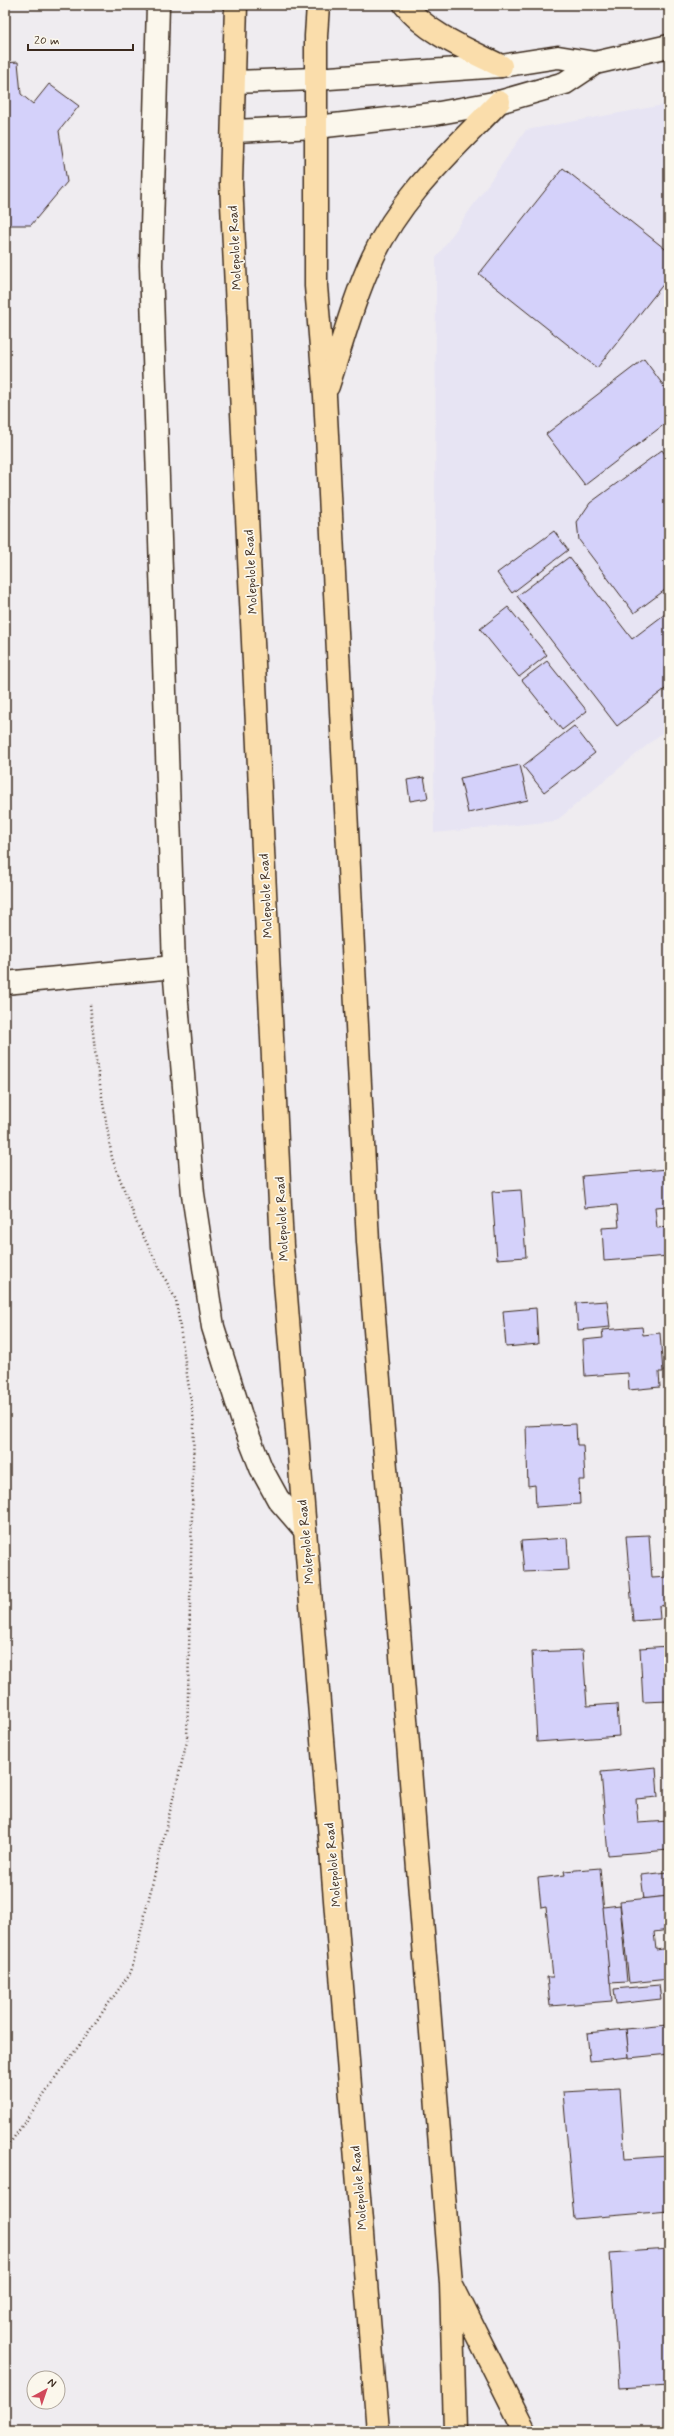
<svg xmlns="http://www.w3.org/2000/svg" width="674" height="2436" font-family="Mynerve,sans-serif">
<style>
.built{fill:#e7e4f3}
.building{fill:#d4d1fa;stroke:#3b2a1e}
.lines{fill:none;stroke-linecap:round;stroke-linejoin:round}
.street-casing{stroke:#3b2a1e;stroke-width:25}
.secondary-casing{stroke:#3b2a1e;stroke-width:25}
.primary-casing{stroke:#3b2a1e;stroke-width:25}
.path{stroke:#3b2a1e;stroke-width:2.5;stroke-dasharray:1 3;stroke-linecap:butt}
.street{stroke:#fbf7ec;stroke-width:22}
.secondary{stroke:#fbf7ec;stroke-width:22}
.primary{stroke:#faddab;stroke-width:22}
.labels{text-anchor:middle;stroke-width:3.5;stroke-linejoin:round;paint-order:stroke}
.street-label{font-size:13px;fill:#3b2a1e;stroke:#fbf7ec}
</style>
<rect width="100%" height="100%" fill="#efecf0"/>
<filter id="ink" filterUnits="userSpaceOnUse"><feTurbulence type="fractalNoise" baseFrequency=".025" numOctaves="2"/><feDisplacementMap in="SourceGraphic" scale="8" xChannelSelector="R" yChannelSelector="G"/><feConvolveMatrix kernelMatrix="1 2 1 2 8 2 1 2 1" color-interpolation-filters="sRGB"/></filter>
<g filter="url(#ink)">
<polygon class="built" points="669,104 669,727 556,821 434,833 436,258 526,130"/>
<g class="building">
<polygon points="18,62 21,94 33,104 49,84 79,106 59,131 67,182 31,225 5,225 5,63"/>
<polygon points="563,168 669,252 669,277 597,368 479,274"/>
<polygon points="644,359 669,393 669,427 666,423 585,485 546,434"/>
<polygon points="662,450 669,460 669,587 634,613 579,540 577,522 590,503"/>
<polygon points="5,499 10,499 8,523 5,523"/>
<polygon points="554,531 568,550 512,593 497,573"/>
<polygon points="569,557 632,639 669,611 669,686 617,726 517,596"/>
<rect x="5" y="569" width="1" height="43"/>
<polygon points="508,607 547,655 519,677 480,629"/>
<polygon points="547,661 587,711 562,730 522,680"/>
<polygon points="574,726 595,753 544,792 523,766"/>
<polygon points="520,765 528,800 468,813 460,778"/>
<polygon points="424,777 428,798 410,801 407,780"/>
<polygon points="667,1169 669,1206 655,1207 657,1228 668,1227 669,1256 604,1261 602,1228 619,1227 617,1205 585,1208 582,1176"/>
<polygon points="521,1190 526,1257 497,1259 492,1192"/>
<polygon points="607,1301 610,1327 578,1330 576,1303"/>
<polygon points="536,1308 538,1344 506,1347 503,1311"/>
<polygon points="642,1327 643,1335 660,1333 663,1372 659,1372 660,1387 629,1390 628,1373 585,1376 583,1340 603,1338 602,1330"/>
<polygon points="576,1424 577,1445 583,1445 585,1480 579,1480 580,1504 536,1507 535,1485 528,1486 526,1426"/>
<polygon points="649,1535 652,1578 669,1577 669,1605 659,1606 660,1619 633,1621 626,1536"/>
<polygon points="567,1538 569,1570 524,1572 521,1541"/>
<polygon points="669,1646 669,1701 643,1702 640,1648"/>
<polygon points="583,1650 587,1706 617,1704 619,1736 537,1742 532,1652"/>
<polygon points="656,1767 658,1797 636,1799 638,1823 669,1821 669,1850 608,1855 601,1772"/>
<polygon points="600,1868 612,2001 550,2006 547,1977 553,1977 546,1907 541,1908 538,1878 565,1875 564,1871"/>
<polygon points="668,1872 669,1896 644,1899 641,1875"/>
<polygon points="669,1896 669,1930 654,1932 656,1950 669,1948 669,1979 629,1983 620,1901"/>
<polygon points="620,1905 627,1982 610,1983 603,1907"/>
<polygon points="659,1985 661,1999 616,2004 614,1989"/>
<polygon points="667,2025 669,2054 629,2058 626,2029"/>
<polygon points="626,2029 629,2057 590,2061 587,2033"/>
<polygon points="620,2089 625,2159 669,2156 669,2211 574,2219 563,2092"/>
<polygon points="669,2249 669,2385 619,2388 610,2253"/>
</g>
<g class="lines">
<g class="street-casing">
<g id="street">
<polyline points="158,5 151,265 174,967 193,1194 213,1327 243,1422 261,1468 278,1499 304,1529"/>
<polyline points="5,983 174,967"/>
</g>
</g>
<g class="secondary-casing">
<g id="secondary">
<polyline points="235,82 315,79 501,66 558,57 595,63"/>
<polyline points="234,131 316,127 434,114 499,102 565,83 595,63 669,46"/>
</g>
</g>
<g class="primary-casing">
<g id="primary">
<polyline points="236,5 231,183 282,1246 378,2431"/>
<polyline points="318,5 316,36 316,286 325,396 368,1242 451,2283 455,2431"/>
<path d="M405,5C427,34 469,50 501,66"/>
<path d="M328,386C342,343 354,298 373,257C401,196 453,150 499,102"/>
<polyline points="453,2287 525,2431"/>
</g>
</g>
<polyline class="path" points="5,2150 131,1972 187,1741 194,1422 176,1300 138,1226 112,1158 96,1060 90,1004"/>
<use href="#street" class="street"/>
<use href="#secondary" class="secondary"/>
<use href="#primary" class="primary"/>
</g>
</g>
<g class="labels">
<g class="street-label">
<text transform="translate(234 248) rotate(-93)" y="5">Molepolole Road</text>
<text transform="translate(250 572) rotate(-93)" y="5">Molepolole Road</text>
<text transform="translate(265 896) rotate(-93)" y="5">Molepolole Road</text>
<text transform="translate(281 1219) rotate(-93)" y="5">Molepolole Road</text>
<text transform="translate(305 1542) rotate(-95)" y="5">Molepolole Road</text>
<text transform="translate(332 1865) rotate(-95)" y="5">Molepolole Road</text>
<text transform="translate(358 2188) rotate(-95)" y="5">Molepolole Road</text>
</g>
</g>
<rect width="674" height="2436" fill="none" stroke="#fbf7ec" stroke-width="20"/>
<rect x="10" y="10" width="654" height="2416" fill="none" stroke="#3b2a1e" stroke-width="1.5" filter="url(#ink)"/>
<g transform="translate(46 2390) rotate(40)"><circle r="19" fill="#fbf7ec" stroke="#aea59a"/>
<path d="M0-3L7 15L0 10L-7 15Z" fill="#d1495b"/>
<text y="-6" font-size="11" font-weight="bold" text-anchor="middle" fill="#3b2a1e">N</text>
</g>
<path d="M28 44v6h105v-6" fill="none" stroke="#3b2a1e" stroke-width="2"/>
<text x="34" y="44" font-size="12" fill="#3b2a1e" stroke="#fbf7ec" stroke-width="3" paint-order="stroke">20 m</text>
</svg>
